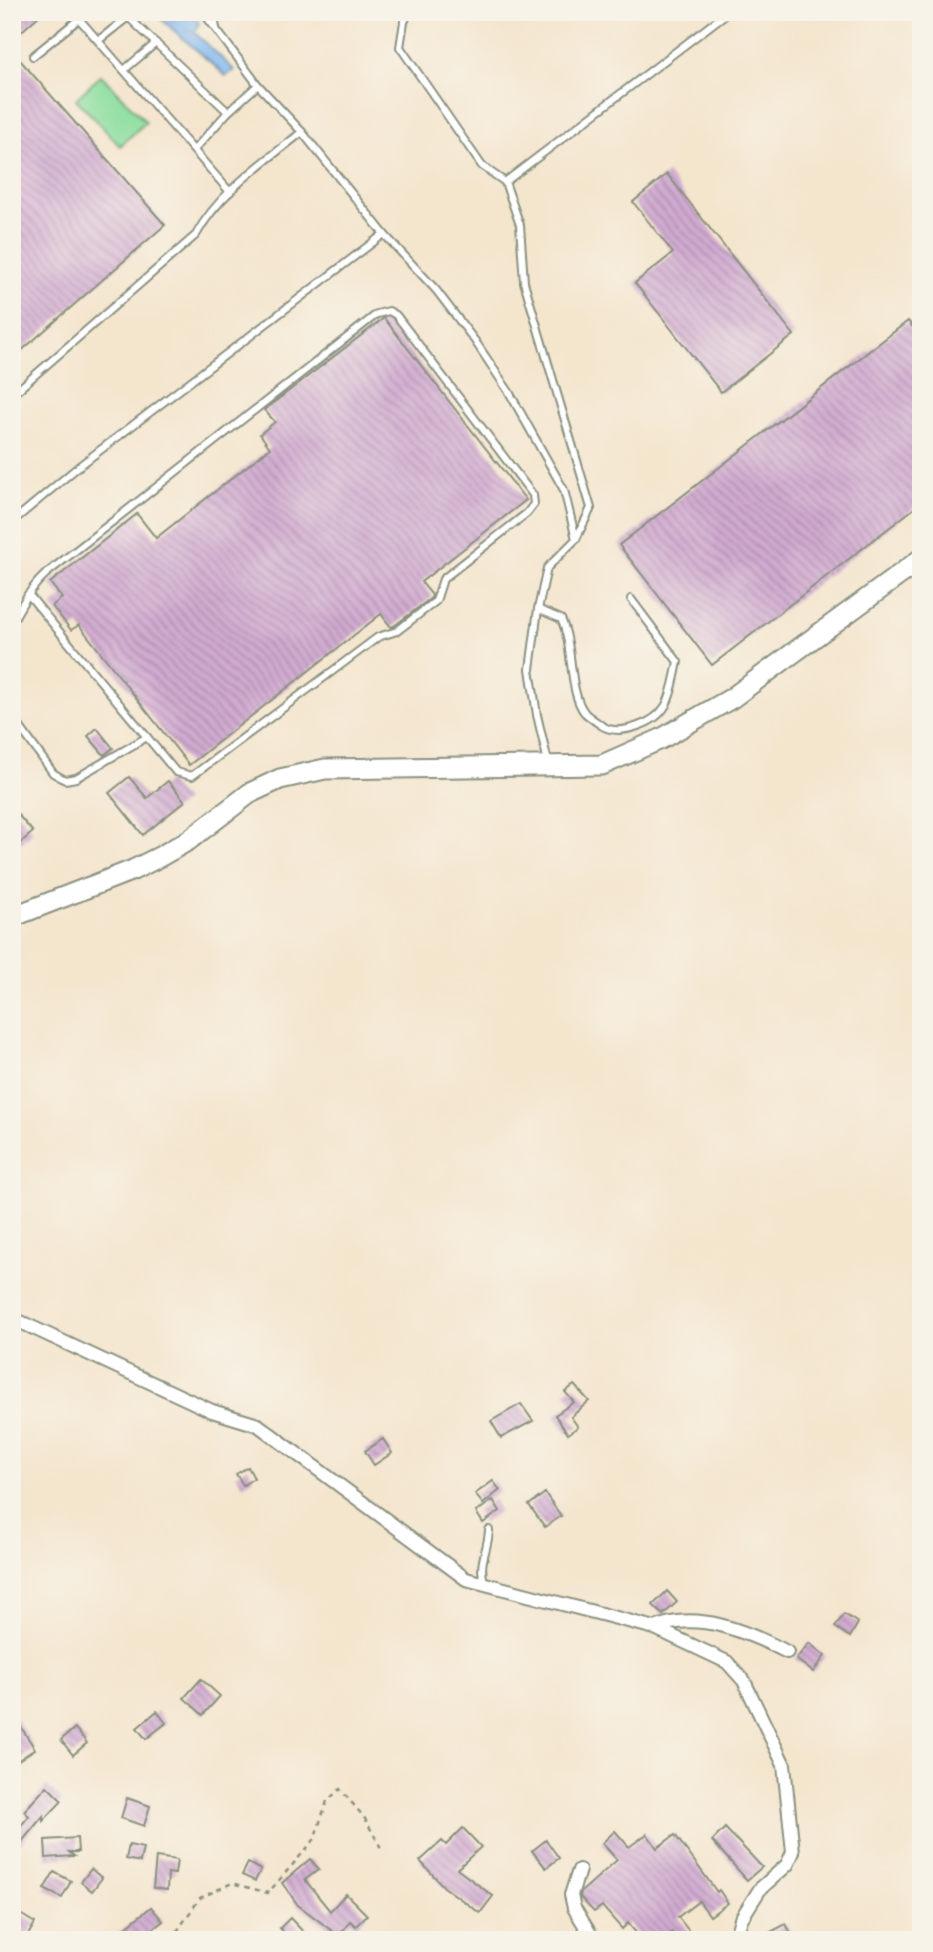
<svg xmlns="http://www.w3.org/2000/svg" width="933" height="1952" font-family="'IM FELL Great Primer',serif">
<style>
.green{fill:#8bde9f;stroke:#558e6a;stroke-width:2}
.water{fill:url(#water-ripples);stroke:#507a92;stroke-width:2}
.building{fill:url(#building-back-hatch)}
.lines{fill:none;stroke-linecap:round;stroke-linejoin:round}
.service-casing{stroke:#8a9180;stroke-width:10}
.minor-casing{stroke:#8a9180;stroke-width:16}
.primary-casing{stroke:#8a9180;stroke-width:23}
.path{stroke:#8a9180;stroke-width:2.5;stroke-dasharray:5 5;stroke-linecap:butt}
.service{stroke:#fff;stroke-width:6}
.minor{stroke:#fff;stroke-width:12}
.primary{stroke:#fff;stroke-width:19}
</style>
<defs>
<pattern id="water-ripples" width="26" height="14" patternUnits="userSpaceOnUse" patternTransform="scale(1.75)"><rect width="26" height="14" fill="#82b8f1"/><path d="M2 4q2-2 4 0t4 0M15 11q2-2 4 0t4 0" fill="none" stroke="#6a97c4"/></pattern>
<pattern id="building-back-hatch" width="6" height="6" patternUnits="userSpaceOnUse" patternTransform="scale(1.75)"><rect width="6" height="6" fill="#d1aad1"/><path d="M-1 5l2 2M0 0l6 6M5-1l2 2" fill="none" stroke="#a98caa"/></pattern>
</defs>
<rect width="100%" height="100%" fill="#f7f3e8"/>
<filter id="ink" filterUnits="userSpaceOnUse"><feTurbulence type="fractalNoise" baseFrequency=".0143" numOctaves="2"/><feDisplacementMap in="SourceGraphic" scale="14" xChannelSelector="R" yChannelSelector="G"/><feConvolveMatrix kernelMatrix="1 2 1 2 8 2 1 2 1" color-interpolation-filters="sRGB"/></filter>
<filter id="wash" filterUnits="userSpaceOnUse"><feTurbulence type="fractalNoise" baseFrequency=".00686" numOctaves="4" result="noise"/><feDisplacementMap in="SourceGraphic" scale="28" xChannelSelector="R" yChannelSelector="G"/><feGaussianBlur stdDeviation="1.57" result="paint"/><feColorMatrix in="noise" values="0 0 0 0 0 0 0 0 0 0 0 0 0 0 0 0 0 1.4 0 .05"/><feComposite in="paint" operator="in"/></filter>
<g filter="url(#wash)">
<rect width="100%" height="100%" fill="#f4e5cd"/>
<polygon class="green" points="101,75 146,122 120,146 76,99"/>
<polygon class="water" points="153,12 191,12 199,23 195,33 234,70 226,76"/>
<g id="blocks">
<g class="building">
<polygon points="12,12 43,12 12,40"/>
<polygon points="12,51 165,225 12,359"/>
<polygon points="667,174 794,335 721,392 635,283 673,253 633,202"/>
<polygon points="384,318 526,500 421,582 432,595 431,598 394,626 391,627 381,614 189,765 79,625 71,630 52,606 62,598 50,583 137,514 156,538 270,448 260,434 275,422 264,410"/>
<polygon points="908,321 921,337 921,503 712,665 619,545"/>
<polygon points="97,728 113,748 104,755 88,736"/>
<polygon points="129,777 147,798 168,781 185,801 143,835 109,793"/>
<polygon points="12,808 33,832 12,850"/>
<polygon points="574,1385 589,1401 571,1417 578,1427 568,1434 555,1415 574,1402 565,1392"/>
<polygon points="521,1404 533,1421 501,1438 491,1421"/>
<polygon points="383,1439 392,1453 374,1465 365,1451"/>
<polygon points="248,1467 254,1478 243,1485 236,1474"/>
<polygon points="493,1481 500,1490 483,1504 475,1494"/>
<polygon points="545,1493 561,1516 545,1527 529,1505"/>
<polygon points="493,1500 500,1511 483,1523 476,1512"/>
<polygon points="667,1591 677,1602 663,1615 653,1605"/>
<polygon points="844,1614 858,1623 850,1637 835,1627"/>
<polygon points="809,1643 825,1656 813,1672 796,1659"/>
<polygon points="201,1679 220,1696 203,1715 184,1698"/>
<polygon points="157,1711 166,1723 146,1739 137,1728"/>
<polygon points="12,1713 35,1749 17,1761 12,1754"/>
<polygon points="75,1728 87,1743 73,1755 61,1740"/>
<polygon points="47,1786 62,1801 43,1821 43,1816 20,1844 12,1836 29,1816 24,1811"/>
<polygon points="127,1798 150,1806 144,1826 121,1818"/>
<polygon points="463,1828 481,1847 457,1869 493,1896 480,1913 444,1887 420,1861 442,1841 446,1845"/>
<polygon points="725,1828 762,1867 747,1880 712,1841"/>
<polygon points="615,1831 629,1847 647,1834 657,1848 675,1835 717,1892 719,1890 728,1903 710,1916 699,1901 678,1917 696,1940 678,1940 672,1932 662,1940 642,1940 628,1923 622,1929 602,1906 594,1912 580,1897 581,1892 617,1860 602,1843"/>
<polygon points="77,1838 78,1852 69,1852 74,1856 46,1858 45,1840"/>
<polygon points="546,1840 559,1858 546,1868 532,1851"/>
<polygon points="129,1845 143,1848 140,1862 126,1859"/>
<polygon points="156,1857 177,1860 175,1874 168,1873 167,1890 153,1888"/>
<polygon points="310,1859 319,1869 305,1880 330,1911 346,1894 367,1915 356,1926 350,1921 339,1936 298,1905 282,1883"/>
<polygon points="248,1863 261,1870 255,1881 242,1875"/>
<polygon points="91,1869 102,1878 92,1891 81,1882"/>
<polygon points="54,1872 71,1881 62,1898 44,1889"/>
<polygon points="151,1907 163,1921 149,1932 155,1940 110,1940"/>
<polygon points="12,1909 35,1923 25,1940 12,1940"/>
<polygon points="290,1918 311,1940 291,1940 280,1928"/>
<polygon points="786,1924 795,1940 755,1940"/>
</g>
</g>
</g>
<g filter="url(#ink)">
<use href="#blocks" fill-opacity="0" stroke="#8a9180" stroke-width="2"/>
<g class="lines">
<g class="service-casing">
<g id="service">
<polyline points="73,12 230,192"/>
<polyline points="123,12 228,112"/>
<polyline points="203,12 258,85 302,132 384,234 436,290 475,341 509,392 564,490 576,539 547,568 538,609 530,669 537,715 548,762"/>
<polyline points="213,12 216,28"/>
<polyline points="409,12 404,22 400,47 482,166 505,182"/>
<polyline points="99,40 128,17"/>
<polyline points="33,56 79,19"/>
<polyline points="124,70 156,43"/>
<polyline points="194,150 228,112 258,85"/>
<path d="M12,395L196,235C219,192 265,162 302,132"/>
<polyline points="12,522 78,467 384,234"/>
<polyline points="576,539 591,508 524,282 520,225 505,182 728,12"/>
<path d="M538,609L561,619C574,645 568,693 585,713C588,716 594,720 598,723C610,733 624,731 638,726C671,715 671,693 678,662L631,599"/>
<path d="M12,622C22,604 31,587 47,573L377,314L389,311L396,315L533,495L534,504L527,513L443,579L436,601L397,631L378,637L192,776L176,772L28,594"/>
<polyline points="12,716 53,773 65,780 76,778 147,737"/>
<path d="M485,1584C477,1563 488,1552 489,1530"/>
</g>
</g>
<g class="minor-casing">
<g id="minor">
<polyline points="12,1318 212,1411 258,1425 466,1579 655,1628 727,1662 744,1681 784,1765 793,1852 787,1865 760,1889 741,1919 735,1940"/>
<path d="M655,1628C697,1610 748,1632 787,1652"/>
<polyline points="579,1870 571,1895 574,1908 594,1940"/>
</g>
</g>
<g class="primary-casing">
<polyline id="primary" points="12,917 133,870 161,856 189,840 250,793 280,779 325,769 602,765 661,739 732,698 921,559"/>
</g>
<polyline class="path" points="171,1940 200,1898 232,1883 268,1893 314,1840 327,1801 340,1789 364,1817 381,1848"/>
<use href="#service" class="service"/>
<use href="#minor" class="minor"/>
<use href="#primary" class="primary"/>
</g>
</g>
<rect width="933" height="1952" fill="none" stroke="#f7f3e8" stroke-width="42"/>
</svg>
